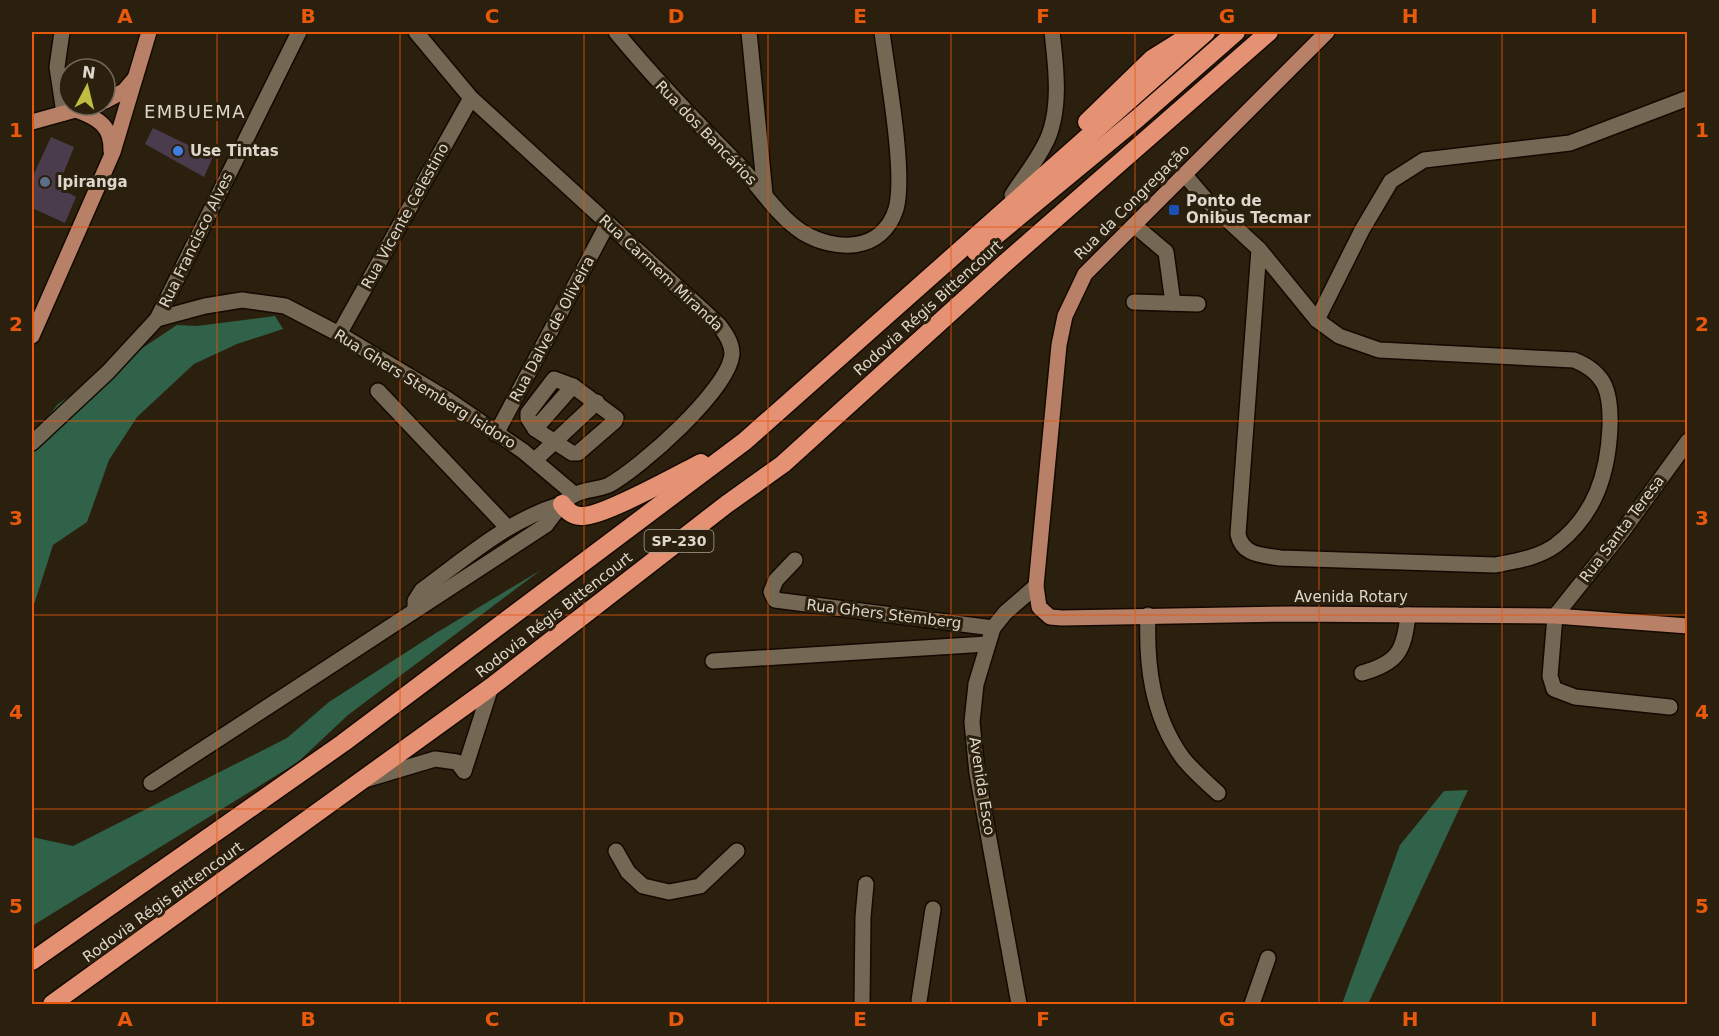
<svg xmlns="http://www.w3.org/2000/svg" width="1719" height="1036" font-family="'DejaVu Sans',sans-serif">
<style>
.forest{fill:#2f6248}
.building{fill:#4a3c4c}
.lines{fill:none;stroke-linecap:round;stroke-linejoin:round}
.minor-casing{stroke:#130900;stroke-width:18}
.major-casing{stroke:#130900;stroke-width:18}
.highway-casing{stroke:#130900;stroke-width:21}
.minor{stroke:#746753;stroke-width:15}
.major{stroke:#b78067;stroke-width:15}
.highway{stroke:#e49174;stroke-width:18}
.grid{fill:none;stroke:#e8590c;stroke-width:1.5;stroke-opacity:0.55}
.shop-dot{fill:#3f7fe0;stroke:#2b200e;stroke-width:2}
.service-dot{fill:#5c6f8a;stroke:#2b200e;stroke-width:2}
.transit-dot{fill:#1a4fb4;stroke:#2b200e;stroke-width:2}
.labels{text-anchor:middle;stroke-width:6;stroke-linejoin:round;paint-order:stroke}
.shield{fill:#2b200e;stroke:#a8a093;stroke-width:1.5}
.shield-label{font-size:14px;font-weight:bold;fill:#ded7cc}
.street-label{font-size:15px;fill:#ded7cc;stroke:#2b200e}
.poi-label{font-size:15px;font-weight:bold;fill:#ded7cc;stroke:#2b200e;text-anchor:start}
.quarter-label{font-size:18px;letter-spacing:1.5px;fill:#ded7cc;stroke:#2b200e}
.neatline{fill:none;stroke:#e8590c;stroke-width:2}
.grid-label{font-size:20px;text-anchor:middle;font-weight:bold;fill:#e8590c}
</style>
<rect width="100%" height="100%" fill="#2b200e"/>
<g class="forest">
<polygon points="275,316 283,329 237,344 194,364 137,417 109,460 87,522 53,545 32,611 32,436 58,404 177,325 197,326"/>
<polygon points="541,570 348,715 298,762 32,926 32,837 73,846 287,738 329,702 436,633"/>
<polygon points="1468,790 1368,1004 1342,1004 1400,845 1444,791"/>
</g>
<g class="building">
<polygon points="153,128 213,157 204,177 145,144"/>
<polygon points="51,137 74,147 58,187 76,197 65,223 32,208 32,178"/>
</g>
<g class="lines">
<g class="minor-casing">
<g id="minor">
<polyline points="62,32 57,67 64,113"/>
<path d="M616,32C654,78 694,120 736,162C758,184 776,215 802,232C835,252 882,253 896,209C906,173 887,72 882,32"/>
<polyline points="749,32 765,194"/>
<path d="M1185,175L1208,202L1259,249L1317,320L1339,336L1379,350L1574,360C1607,373 1611,394 1610,427C1608,474 1595,515 1556,545C1538,558 1516,561 1495,565L1280,558C1261,555 1242,555 1238,534L1259,249"/>
<path d="M1012,195C1023,178 1036,162 1045,144C1062,112 1056,66 1052,32"/>
<polyline points="1134,225 1166,252 1173,303"/>
<polyline points="1134,302 1198,304"/>
<polyline points="157,319 299,32"/>
<polyline points="1317,320 1362,230 1391,181 1424,160 1570,143 1688,98"/>
<polyline points="339,334 471,98"/>
<polygon points="573,386 616,418 615,421 578,453 572,453 535,429"/>
<polyline points="378,391 507,527"/>
<polyline points="535,429 528,418 528,413 554,379 573,386"/>
<polyline points="496,434 608,223"/>
<polyline points="32,443 108,372 157,319 205,306 242,300 285,306 339,334 447,399 523,451 574,494"/>
<polyline points="535,460 597,402"/>
<polyline points="795,560 776,580 771,592 775,600 993,628"/>
<path d="M415,610V601L422,590C467,557 508,520 562,504"/>
<path d="M1148,615C1146,665 1152,715 1182,757C1192,770 1206,782 1218,793"/>
<polyline points="713,661 987,644"/>
<path d="M1362,673C1398,663 1404,651 1408,615"/>
<polyline points="1670,707 1575,697 1554,689 1550,676 1555,616 1622,532 1688,441"/>
<polyline points="464,771 491,687"/>
<polyline points="368,779 435,759 457,762 464,771"/>
<path d="M151,783L546,525C554,515 562,501 574,495C584,489 598,490 609,485C640,468 729,390 732,354C732,343 726,334 719,325L471,98L416,32"/>
<polyline points="616,851 628,872 643,886 669,892 700,886 737,851"/>
<polyline points="919,1001 933,909"/>
<polyline points="862,1004 863,917 866,884"/>
<polyline points="1019,1004 977,773 972,722 976,684 993,628 1005,613 1036,586"/>
<polyline points="1252,1004 1268,958"/>
</g>
</g>
<g class="major-casing">
<g id="major">
<polyline points="1327,32 1085,274 1065,316 1059,345 1036,586 1039,607 1050,617 1062,618 1289,614 1555,616 1688,626"/>
<polyline points="105,101 124,91 135,78"/>
<path d="M76,110C98,118 112,126 111,151"/>
<polyline points="32,122 86,107"/>
<polyline points="32,336 113,152 149,32"/>
</g>
</g>
<g class="highway-casing">
<g id="highway">
<polyline points="1087,122 1152,59 1184,39"/>
<polyline points="976,252 1138,118 1236,32"/>
<path d="M562,504C567,511 573,516 581,516C601,518 679,474 701,463"/>
<polyline points="32,961 343,743 745,441 1206,32"/>
<polyline points="52,1004 491,687 727,504 783,464 1004,264 1269,32"/>
</g>
</g>
<use href="#minor" class="minor"/>
<use href="#major" class="major"/>
<use href="#highway" class="highway"/>
</g>
<path class="grid" d="M217,32V1004M400,32V1004M584,32V1004M768,32V1004M951,32V1004M1135,32V1004M1319,32V1004M1502,32V1004M32,227H1688M32,421H1688M32,615H1688M32,809H1688"/>
<circle class="shop-dot" cx="178" cy="151" r="6"/>
<circle class="service-dot" cx="45" cy="182" r="6"/>
<rect class="transit-dot" x="1168" y="204" width="12" height="12" rx="3"/>
<g class="labels">
<rect class="shield" x="644.5" y="530" width="69" height="22" rx="4.5"/>
<g class="shield-label">
<text x="679" y="546">SP-230</text>
</g>
<g class="street-label">
<text transform="translate(706 133) rotate(46)" y="5">Rua dos Bancários</text>
<text transform="translate(1132 202) rotate(-45)" y="5">Rua da Congregação</text>
<text transform="translate(405 216) rotate(-61)" y="5">Rua Vicente Celestino</text>
<text transform="translate(196 240) rotate(-64)" y="5">Rua Francisco Alves</text>
<text transform="translate(661 273) rotate(43)" y="5">Rua Carmem Miranda</text>
<text transform="translate(928 308) rotate(-42)" y="5">Rodovia Régis Bittencourt</text>
<text transform="translate(552 329) rotate(-62)" y="5">Rua Dalve de Oliveira</text>
<text transform="translate(425 389) rotate(32)" y="5">Rua Ghers Stemberg Isidoro</text>
<text transform="translate(1622 529) rotate(-53)" y="5">Rua Santa Teresa</text>
<text x="1351" y="602">Avenida Rotary</text>
<text transform="translate(884 614) rotate(7)" y="5">Rua Ghers Stemberg</text>
<text transform="translate(554 615) rotate(-38)" y="5">Rodovia Régis Bittencourt</text>
<text transform="translate(982 786) rotate(81)" y="5">Avenida Esco</text>
<text transform="translate(163 902) rotate(-36)" y="5">Rodovia Régis Bittencourt</text>
</g>
<g class="poi-label">
<text x="190" y="156">Use Tintas</text>
<text x="57" y="187">Ipiranga</text>
<text x="1186" y="206">Ponto de<tspan x="1186" dy="17">Onibus Tecmar</tspan></text>
</g>
<g class="quarter-label">
<text x="195" y="118">EMBUEMA</text>
</g>
</g>
<rect width="1719" height="1036" fill="none" stroke="#2b200e" stroke-width="66"/>
<g transform="translate(87 87) rotate(7)"><circle r="28" fill="#2b200e" stroke="#73695a" stroke-width="1.5"/>
<path d="M0-4.5L10 22L0 15L-10 22Z" fill="#c0be40"/>
<text y="-9" font-size="16" font-weight="bold" text-anchor="middle" fill="#ded7cc">N</text>
</g>
<rect x="33" y="33" width="1653" height="970" class="neatline"/>
<g class="grid-label">
<text x="125" y="23">A</text>
<text x="308" y="23">B</text>
<text x="492" y="23">C</text>
<text x="676" y="23">D</text>
<text x="860" y="23">E</text>
<text x="1043" y="23">F</text>
<text x="1227" y="23">G</text>
<text x="1410" y="23">H</text>
<text x="1594" y="23">I</text>
<text x="16" y="137">1</text>
<text x="1702" y="137">1</text>
<text x="16" y="331">2</text>
<text x="1702" y="331">2</text>
<text x="16" y="525">3</text>
<text x="1702" y="525">3</text>
<text x="16" y="719">4</text>
<text x="1702" y="719">4</text>
<text x="16" y="913">5</text>
<text x="1702" y="913">5</text>
<text x="125" y="1026">A</text>
<text x="308" y="1026">B</text>
<text x="492" y="1026">C</text>
<text x="676" y="1026">D</text>
<text x="860" y="1026">E</text>
<text x="1043" y="1026">F</text>
<text x="1227" y="1026">G</text>
<text x="1410" y="1026">H</text>
<text x="1594" y="1026">I</text>
</g>
</svg>
